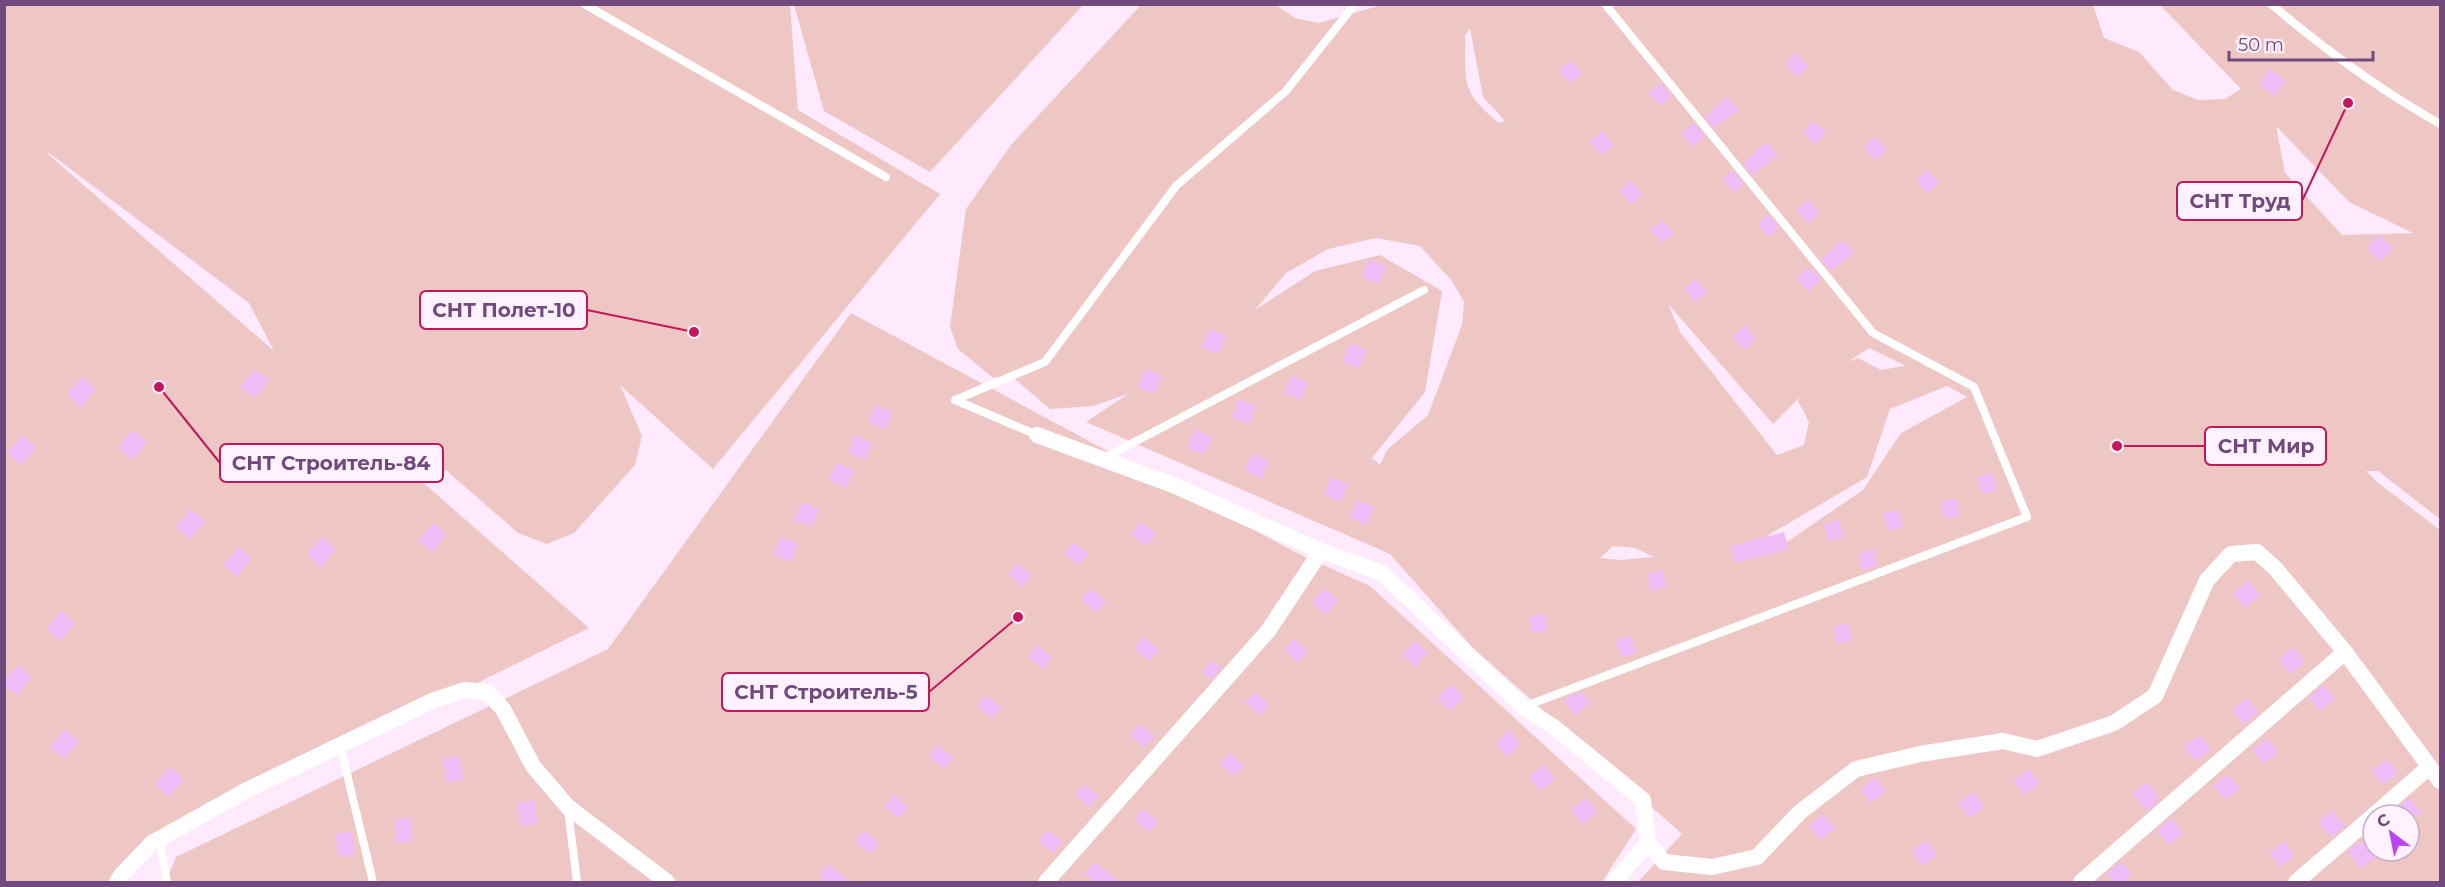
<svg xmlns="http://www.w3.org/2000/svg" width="2445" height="887" font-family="Montserrat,sans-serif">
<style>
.green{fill:#eec7c5;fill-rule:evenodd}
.building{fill:#eebdf7}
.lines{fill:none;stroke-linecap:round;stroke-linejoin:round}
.lane{stroke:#fff;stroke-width:8}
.street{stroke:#fff;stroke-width:16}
.leader{fill:none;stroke:#c2185b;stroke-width:2}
.callout-dot{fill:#c2185b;stroke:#fff1fe;stroke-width:2}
.callout{fill:#fff1fe;stroke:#c2185b;stroke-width:2}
.callout-label{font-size:20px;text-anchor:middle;font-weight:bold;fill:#72497c}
</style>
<rect width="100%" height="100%" fill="#fee9fd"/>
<g class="green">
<path d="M1385,4L2093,5L2104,38L2139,52L2173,90L2198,100L2225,99L2241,89L2160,5H2440V519L2378,471H2366L2377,482L2440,530V882H1638L1682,834L1472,647L1390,554L1086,422L1128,394L1093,406L1050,409L1016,380L992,377L958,349L950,327L966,209L1011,145L1141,5H1276L1295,18L1319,23ZM1470,29L1483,97L1505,121L1499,123C1460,91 1466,83 1465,35ZM2276,126L2349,202L2413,233L2342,235L2285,173ZM1376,238L1420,246L1452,281L1464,302L1462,325L1428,415L1387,450L1380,465L1372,458L1425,392L1442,291L1380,255L1315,271L1255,310L1286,273L1328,249ZM1668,304L1773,424L1800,397L1798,401L1809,422L1804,445L1777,455L1680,332ZM1869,348L1904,365V366L1881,370L1858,358L1848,362ZM1947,386L1967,397L1901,433L1863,490L1778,548L1750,546L1867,477L1890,409ZM1613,546L1635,548L1654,557L1621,560L1600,558ZM2373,815H2409V851H2373Z"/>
<path d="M5,5H790L798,110L940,194L713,469L620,385L642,436L635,465L574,533L547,544L518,533L447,471L378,443L589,628L152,843L126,882H5ZM49,153L249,303L274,351L48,154Z"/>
<polygon points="794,5 794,4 1083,5 930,172 824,111"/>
<polygon points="851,313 1297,553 1370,586 1636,829 1602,882 166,882 176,857 608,649"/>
</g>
<g class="building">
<polygon points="1797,53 1808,67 1797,77 1785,64"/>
<polygon points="1570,60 1582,73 1570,84 1559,71"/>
<polygon points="2270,69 2285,81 2274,96 2259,84"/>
<polygon points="1660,83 1672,96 1660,106 1648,93"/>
<polygon points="1727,97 1739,110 1714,128 1705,117"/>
<polygon points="1814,121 1826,134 1814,144 1803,131"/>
<polygon points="1693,123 1705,136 1693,147 1681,134"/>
<polygon points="1602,131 1614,145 1602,155 1590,142"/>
<polygon points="1875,137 1887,150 1875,160 1863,147"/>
<polygon points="1766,142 1778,155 1753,175 1743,163"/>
<polygon points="1732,170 1743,184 1734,192 1722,179"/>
<polygon points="1927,170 1939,183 1927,193 1916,180"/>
<polygon points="1631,181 1643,194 1631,204 1620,191"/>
<polygon points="1808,200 1819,213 1808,223 1796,210"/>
<polygon points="1768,214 1779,228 1769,237 1757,224"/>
<polygon points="1662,220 1674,233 1662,243 1650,230"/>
<polygon points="2378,235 2393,247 2381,262 2366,249"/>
<polygon points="1842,240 1854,253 1831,271 1821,259"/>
<polygon points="1369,259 1386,266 1379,284 1362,277"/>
<polygon points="1808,268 1809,270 1811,268 1821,280 1808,292 1796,278"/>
<polygon points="1695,279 1707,292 1695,302 1684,289"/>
<polygon points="1744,325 1756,339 1745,349 1733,336"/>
<polygon points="1209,329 1226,336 1218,354 1201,347"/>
<polygon points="1350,343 1367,350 1359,368 1342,361"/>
<polygon points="255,369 269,380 254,398 240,387"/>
<polygon points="1145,369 1162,376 1154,394 1137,387"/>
<polygon points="1292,375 1308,383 1301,400 1284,393"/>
<polygon points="82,377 96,389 81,407 67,395"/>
<polygon points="1239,399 1256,406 1249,424 1232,417"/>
<polygon points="876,405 893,412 886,430 869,423"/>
<polygon points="133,430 147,442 132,460 118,448"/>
<polygon points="1195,430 1212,437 1204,455 1187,448"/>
<polygon points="22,435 36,447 21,465 7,453"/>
<polygon points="855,435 872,443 865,460 848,453"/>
<polygon points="1252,454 1269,461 1262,479 1245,471"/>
<polygon points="837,463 854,470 846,488 829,480"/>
<polygon points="1992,473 1997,490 1982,494 1977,477"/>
<polygon points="1331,477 1348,484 1341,502 1324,495"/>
<polygon points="1956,498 1960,515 1945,519 1941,502"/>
<polygon points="1357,500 1374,507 1367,525 1350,518"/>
<polygon points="802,502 819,509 811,527 794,520"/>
<polygon points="191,509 205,521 190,539 176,527"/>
<polygon points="1898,510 1903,527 1888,531 1883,513"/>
<polygon points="1839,520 1843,537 1828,541 1824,524"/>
<polygon points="1140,522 1156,534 1146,546 1131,534"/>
<polygon points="433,523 447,534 432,552 418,541"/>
<polygon points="1784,532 1789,549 1735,563 1730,546"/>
<polygon points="322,537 336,549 321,567 307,555"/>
<polygon points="781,537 798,544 791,562 774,554"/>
<polygon points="1074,542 1088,554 1079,565 1064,553"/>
<polygon points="238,547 252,558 237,577 223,565"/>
<polygon points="1873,549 1877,566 1862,570 1858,554"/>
<polygon points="1017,563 1032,575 1023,587 1008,574"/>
<polygon points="1662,570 1666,587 1651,591 1647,574"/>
<polygon points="2248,581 2260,595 2245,608 2233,593"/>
<polygon points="1090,588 1106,601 1096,612 1081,600"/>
<polygon points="1325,588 1338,601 1325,615 1312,602"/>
<polygon points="61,611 75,623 60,641 46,629"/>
<polygon points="1543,613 1548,630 1533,634 1528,617"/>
<polygon points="1848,623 1852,640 1837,644 1833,626"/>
<polygon points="1631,636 1636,653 1621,657 1616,640"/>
<polygon points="1144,637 1159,650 1150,661 1134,649"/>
<polygon points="1293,639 1308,651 1299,663 1284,651"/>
<polygon points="1415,641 1428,653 1415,667 1402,654"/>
<polygon points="1037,645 1052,657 1043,669 1028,657"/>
<polygon points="2293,647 2305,662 2290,674 2279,660"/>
<polygon points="1211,660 1221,668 1212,679 1202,672"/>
<polygon points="18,665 32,677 17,695 4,685 4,681"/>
<polygon points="1451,684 1464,697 1450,711 1437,698"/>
<polygon points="2323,685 2335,699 2320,711 2309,698"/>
<polygon points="1254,692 1269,704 1260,715 1245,703"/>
<polygon points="1581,692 1590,701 1576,715 1563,702 1568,697"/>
<polygon points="986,695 1002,707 992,719 977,707"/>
<polygon points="2247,698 2259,712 2244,724 2232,710"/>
<polygon points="1139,724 1155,736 1145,747 1130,735"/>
<polygon points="65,729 79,741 64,759 50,747"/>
<polygon points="1508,730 1521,743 1508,757 1495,744"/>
<polygon points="2199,735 2211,749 2196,761 2184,747"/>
<polygon points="2267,738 2278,752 2264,764 2252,750"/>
<polygon points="938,745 953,758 944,769 929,757"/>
<polygon points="1229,753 1244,765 1235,776 1219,764"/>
<polygon points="460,756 463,780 447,782 443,759"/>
<polygon points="2387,759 2398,773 2383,785 2372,771"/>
<polygon points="1543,765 1555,779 1540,791 1529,777"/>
<polygon points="170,767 184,779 169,797 155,785"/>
<polygon points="2028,769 2040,783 2025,795 2013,781"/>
<polygon points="2228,774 2240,788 2225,800 2213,786"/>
<polygon points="1875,777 1886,791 1871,803 1860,789"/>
<polygon points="2147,782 2159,796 2156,799 2158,801 2147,811 2132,794"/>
<polygon points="1084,784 1099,796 1090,807 1075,795"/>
<polygon points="1973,792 1985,806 1970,818 1958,804"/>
<polygon points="893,795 908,807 899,818 884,806"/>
<polygon points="1586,797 1597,812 1583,824 1571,810"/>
<polygon points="2409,798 2423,815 2390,815"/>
<polygon points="534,800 537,824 521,826 517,803"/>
<polygon points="1143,809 1158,821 1149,832 1134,820"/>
<polygon points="2332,810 2345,826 2334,836 2332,834 2329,836 2318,822"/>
<polygon points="1823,813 1835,828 1820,840 1809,826"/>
<polygon points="410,817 413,841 397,843 394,820"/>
<polygon points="2171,818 2183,833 2169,845 2157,831"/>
<polygon points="864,830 879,843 870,854 855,842"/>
<polygon points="1048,830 1063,842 1054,853 1038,841"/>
<polygon points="352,831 355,855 339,857 335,834"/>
<polygon points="1926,840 1937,854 1923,866 1911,852"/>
<polygon points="2284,841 2295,855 2280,867 2269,853"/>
<polygon points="2359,842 2361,845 2364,842 2376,856 2361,869 2347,852"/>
<polygon points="2121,861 2132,874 2122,882 2114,882 2107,874"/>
<polygon points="1094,862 1120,882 1096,882 1085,874"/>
<polygon points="828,864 851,882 827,882 819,876"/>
</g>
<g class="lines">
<g class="lane">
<polyline points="584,4 886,177"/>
<path d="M2271,4C2324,49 2380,90 2440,124"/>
<polyline points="1037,435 955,400 1045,362 1176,186 1286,91 1355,4"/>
<polyline points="1102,459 1424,290"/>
<polyline points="1523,707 2027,517 1974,387 1873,333 1605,4"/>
<polyline points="340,745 373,882"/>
<polyline points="568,809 577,882"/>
<polyline points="159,839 167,882"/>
</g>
<g class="street">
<polyline points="1037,435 1173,485 1321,551"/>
<polyline points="2374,815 2429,767"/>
<polyline points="1648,843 1664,862 1712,867 1757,857 1800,812 1856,769 1920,754 2003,741 2037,749 2114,723 2155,696 2207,580 2231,554 2257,552 2275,568 2345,652 2440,781"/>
<polyline points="117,882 122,874 152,843 247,790 432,701 464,690 487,692 503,709 533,766 568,807 667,882"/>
<polyline points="1046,882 1268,631 1321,551 1382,573 1523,707 1555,728 1643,800 1648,843 1614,882"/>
<polyline points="2081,882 2345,652"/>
<polyline points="2296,882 2373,816"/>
</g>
</g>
<path class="leader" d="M2348 103L2302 201M694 332L587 310M2117 446L2205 446M159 387L220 463M1018 617L929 692"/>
<g class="callout-dot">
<circle cx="2348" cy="103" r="6"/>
<circle cx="694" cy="332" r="6"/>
<circle cx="2117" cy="446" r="6"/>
<circle cx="159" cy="387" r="6"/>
<circle cx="1018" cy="617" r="6"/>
</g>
<g class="callout">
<rect x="2177" y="182" width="125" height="38" rx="6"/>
<rect x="420" y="291" width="167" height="38" rx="6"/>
<rect x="2205" y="427" width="121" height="38" rx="6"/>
<rect x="220" y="444" width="223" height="38" rx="6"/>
<rect x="722" y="673" width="207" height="38" rx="6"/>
</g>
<g class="callout-label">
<text x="2240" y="208">СНТ Труд</text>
<text x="504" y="317">СНТ Полет-10</text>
<text x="2266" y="453">СНТ Мир</text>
<text x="331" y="470">СНТ Строитель-84</text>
<text x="826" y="699">СНТ Строитель-5</text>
</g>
<rect width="2445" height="887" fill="none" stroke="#72497c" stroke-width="12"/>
<g transform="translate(2391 833) rotate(328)"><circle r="28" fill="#fff1fe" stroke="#c7aeca" stroke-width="1.5"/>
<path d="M0-4.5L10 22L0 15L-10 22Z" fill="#ba43f3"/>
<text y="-9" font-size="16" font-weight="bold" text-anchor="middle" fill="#72497c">С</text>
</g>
<path d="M2229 51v9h144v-9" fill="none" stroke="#72497c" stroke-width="3"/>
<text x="2238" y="51" font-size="18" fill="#72497c" stroke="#fff1fe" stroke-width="4.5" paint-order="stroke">50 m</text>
</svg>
